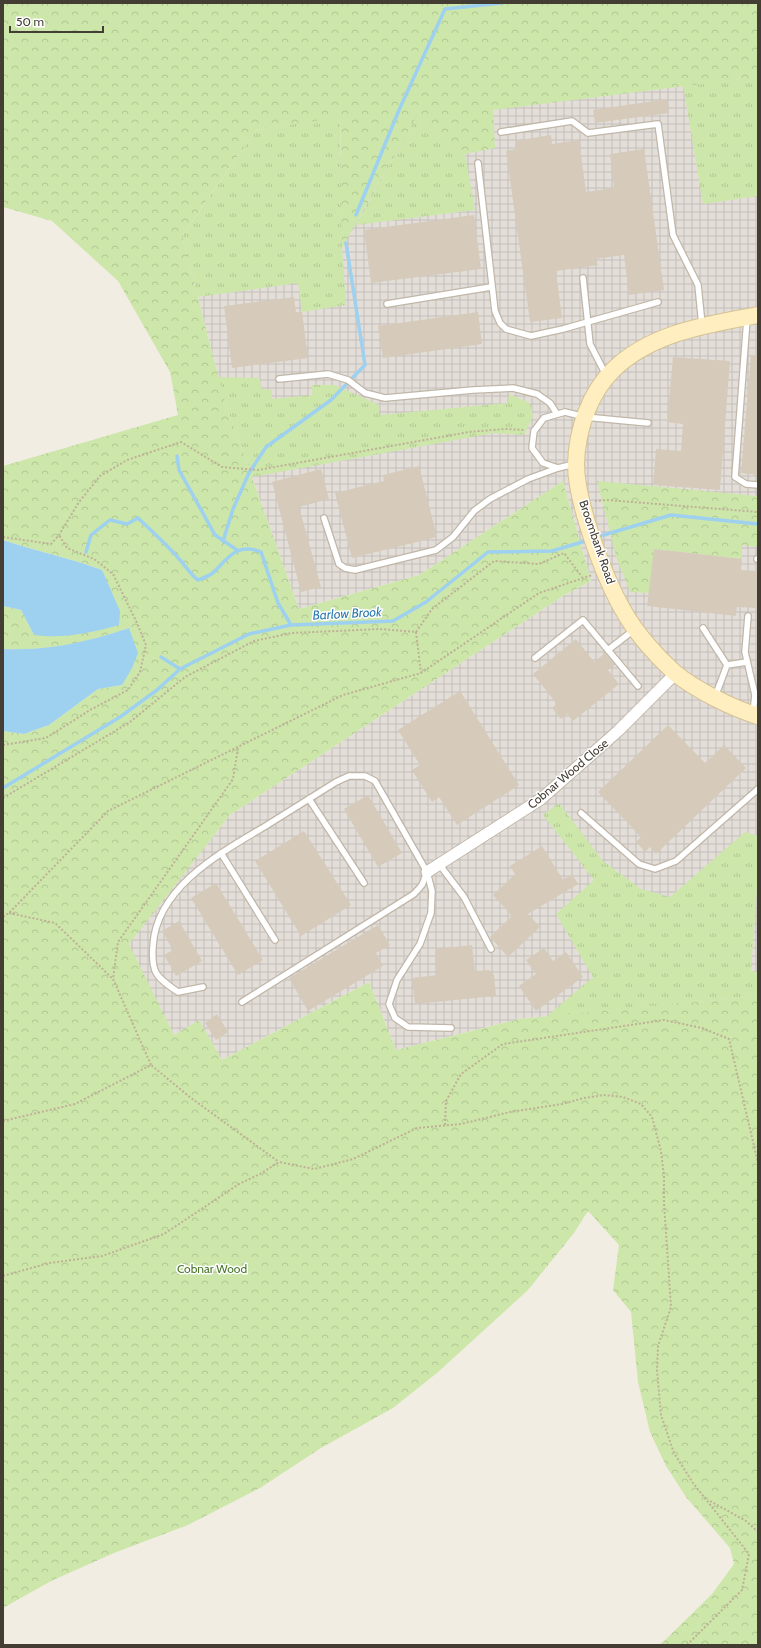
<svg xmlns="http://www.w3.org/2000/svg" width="761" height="1648" font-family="Cabin,sans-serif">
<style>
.industrial{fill:url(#industrial-grid)}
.grass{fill:url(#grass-tufts)}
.forest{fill:url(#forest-crowns)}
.water{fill:#9ed0f0}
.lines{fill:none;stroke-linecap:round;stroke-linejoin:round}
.stream{stroke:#9ed0f0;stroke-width:3.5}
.building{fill:#d6cbbb}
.lane-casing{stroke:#c0b7a9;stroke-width:8}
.street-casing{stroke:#c0b7a9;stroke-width:13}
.secondary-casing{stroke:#d5c294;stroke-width:18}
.path{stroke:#bfb097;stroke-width:2;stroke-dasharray:2 2;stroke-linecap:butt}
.lane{stroke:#fff;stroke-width:5.5}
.street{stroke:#fff;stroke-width:11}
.secondary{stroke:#ffeec0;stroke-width:16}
.labels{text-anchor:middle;stroke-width:3;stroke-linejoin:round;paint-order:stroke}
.street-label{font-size:12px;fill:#433d33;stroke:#fff}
.park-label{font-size:12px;fill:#467527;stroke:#fff}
.water-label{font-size:13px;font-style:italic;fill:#2d7baf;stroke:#fff}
</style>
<defs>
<pattern id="industrial-grid" width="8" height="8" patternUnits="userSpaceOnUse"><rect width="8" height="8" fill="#e3ded8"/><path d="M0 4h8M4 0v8" fill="none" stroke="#c4bfba"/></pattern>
<pattern id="grass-tufts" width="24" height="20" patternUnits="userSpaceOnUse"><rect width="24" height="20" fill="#cde7ab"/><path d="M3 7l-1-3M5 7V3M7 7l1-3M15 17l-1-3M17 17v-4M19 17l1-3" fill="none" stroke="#b1c794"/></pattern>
<pattern id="forest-crowns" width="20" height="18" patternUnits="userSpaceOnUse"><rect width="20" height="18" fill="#cde7ab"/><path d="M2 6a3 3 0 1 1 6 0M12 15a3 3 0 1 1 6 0" fill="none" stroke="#b1c794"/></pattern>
</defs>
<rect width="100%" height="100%" fill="#f2ede3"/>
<polygon class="industrial" points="758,77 758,996 519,1019 396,1050 369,982 222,1060 199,1021 174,1035 128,944 230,815 563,596 591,581 563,481 419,575 299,609 225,402 182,236 415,119"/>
<g class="grass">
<polygon points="758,77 758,196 703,204 683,85"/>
<polygon points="340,116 342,248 346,305 302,312 298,283 198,297 182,236 256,130"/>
<polygon points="415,119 465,154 475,210 356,225"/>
<polygon points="218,377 260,378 261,389 272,390 272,399 312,395 312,385 335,385 379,405 379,415 508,403 509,394 530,403 533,416 524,435 494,433 252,477 225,402"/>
<polygon points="559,803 603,861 641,889 670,897 745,832 758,836 758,877 751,971 758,972 758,996 546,1017 593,977 556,914 594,880 543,815"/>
</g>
<g class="forest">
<path d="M3,3H758V77L493,110L495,148L465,154L415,119L342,248L340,117L256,130L182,236L225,402L299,609L419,575L563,481L591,581L563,596L230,815L129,944L174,1035L199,1020L222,1060L369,982L396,1050L519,1019L758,996V1645H660L712,1594L734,1564L730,1548L686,1497L666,1466L650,1432L638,1382L631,1312L613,1290L619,1245L588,1211L574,1233L528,1290L437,1373L393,1408L321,1448L260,1488L188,1525L114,1553L51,1581L3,1608V731L24,734L49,725L98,689L122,685L129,628C88,642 46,652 3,649V606L21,610L34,635L102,570C70,558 36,551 3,540V466L178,415L170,372L118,281L52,221L3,207Z"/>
<polygon points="597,481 758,496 758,547 742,545 742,559 654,549 649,593 630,592 616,556"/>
</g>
<g class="water">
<path d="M3,540C36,551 70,558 102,570L120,611L119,625C90,633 64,639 34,635L21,610L3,606Z"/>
<path d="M129,628L138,653L132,668L122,685L98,689L49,725L24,734L3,731V649C47,651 88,642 129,628Z"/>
</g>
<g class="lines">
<g class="stream">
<polyline points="356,215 399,110 445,9 502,3"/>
<polyline points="177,456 179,470 215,535 237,550"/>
<polyline points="597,537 671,515 758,524"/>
<polyline points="223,541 233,509 249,473 266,447 331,400 365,365 346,243"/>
<path d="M86,552L91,535L110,520L127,524L138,518C153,532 168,546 181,561C187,568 191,575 198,580C203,578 209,576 213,573C228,558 237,542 261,552L278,603L291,625"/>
<polyline points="161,657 180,669"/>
<polyline points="3,788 120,717 157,690 180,669 249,634 291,625 393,621 426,602 488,552 552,551 589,540"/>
</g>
</g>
<g class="building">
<polygon points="667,99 669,113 595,123 593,110"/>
<polygon points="551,135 552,144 579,140 586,192 614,188 610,154 644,149 664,290 629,295 624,255 595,259 598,265 556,271 562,318 530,322 506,151 516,149 515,141"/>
<polygon points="474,215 481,269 371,283 364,230"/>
<polygon points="294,297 296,312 302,312 308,358 232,368 224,306"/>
<polygon points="478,312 482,344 383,358 378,326"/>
<polygon points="751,355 758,355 758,475 741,473"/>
<polygon points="673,357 730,361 720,490 653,485 656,449 681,451 683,424 667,422"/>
<polygon points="419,466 437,537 352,558 335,493 384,481 383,475"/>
<polygon points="321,469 329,499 299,507 321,587 301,592 272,482"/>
<polygon points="654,549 742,559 741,570 758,571 758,608 737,607 736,616 647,606"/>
<polygon points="576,639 594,662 605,653 615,665 608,670 619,684 573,721 567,714 561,719 552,708 557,704 533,674"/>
<polygon points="460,691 519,785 457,825 439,797 432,802 412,770 420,765 398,730"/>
<polygon points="668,725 705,763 724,745 746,768 656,854 650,847 645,852 636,842 641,837 598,792"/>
<polygon points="368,795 402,853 378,867 344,809"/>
<polygon points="304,831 351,905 301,936 255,861"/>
<polygon points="542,846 563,880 572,874 578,884 528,914 540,927 508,957 490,937 512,916 493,895 515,874 510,866"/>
<polygon points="216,883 263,960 238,975 191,898"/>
<polygon points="179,921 202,961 176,976 164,955 173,950 162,931"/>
<polygon points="378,925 390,945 376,953 383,966 308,1011 289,978"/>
<polygon points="472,945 475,971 489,970 494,975 496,996 415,1004 412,978 437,975 435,949"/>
<polygon points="544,948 553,961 566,952 583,977 536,1011 519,986 536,974 526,960"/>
<polygon points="217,1014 228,1032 216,1040 205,1023"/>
</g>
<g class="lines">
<g class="lane-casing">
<g id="lane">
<polyline points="501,132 572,121 588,133 658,124 673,235 698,285 702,325"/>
<polyline points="478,163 495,311 500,323 506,329 531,336 563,329 658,302"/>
<polyline points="583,278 590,344 606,375"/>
<polyline points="387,304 491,287"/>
<polyline points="747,319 735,477 746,484 758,485"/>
<polyline points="279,379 328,374 348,380 365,393 385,398 473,390 513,388 537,394 550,403 557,414"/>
<polyline points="574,464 558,468 543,463 532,448 534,431 544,418 565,412 585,417 648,423"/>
<polyline points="324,518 339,564 345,568 355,570 436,550 453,537 474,511 490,499 528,479 558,468"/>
<polyline points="757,559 758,559"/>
<polyline points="748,616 745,652 755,695"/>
<polyline points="703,628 727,665"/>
<polyline points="608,650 635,629"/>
<polyline points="535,658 583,620 638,686"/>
<polyline points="715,697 727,665 747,662"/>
<polyline points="753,713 755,695 758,694"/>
<polyline points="309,799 364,883"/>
<polyline points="581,813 639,864 655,869 676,861 758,789"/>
<polyline points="221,853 275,940"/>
<polyline points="439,864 464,897 491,949"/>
<path d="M203,987L178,992C156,977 151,973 153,946C156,888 220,853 264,827C288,812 312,797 336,782L349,776H365L375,781L427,872L432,891L431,913L420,944L397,980L389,1004L395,1018L408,1027L451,1028"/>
<polyline points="242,1002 414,894 422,885 427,872"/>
</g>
</g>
<g class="street-casing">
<polyline id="street" points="427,872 541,799 618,731 676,673"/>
</g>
<g class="secondary-casing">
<path id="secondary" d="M758,315C707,325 652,332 613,370C589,394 577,430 576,464C576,502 604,577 623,610C635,632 656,656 675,673C696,690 732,708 758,716"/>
</g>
<g class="path">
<polyline points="595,501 607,500 758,512"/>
<polyline points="3,537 51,544 59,535 79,502 100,476 127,460 181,442 222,467 258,470 469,432 505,429 525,430"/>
<polyline points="416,632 421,673"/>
<polyline points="3,745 46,738 90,710 128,690 140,672 146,645 137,623 113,574 94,559 67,548 59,535"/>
<polyline points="3,798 130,722 185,677 254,641 292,633 380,629 416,632 432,609 494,561 539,564 564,553 582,577"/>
<polyline points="9,913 55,923 113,979"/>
<polyline points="3,917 9,913 108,811 343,695 421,673 539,593 592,575"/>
<polyline points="151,1065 113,979 118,942 233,779 238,748"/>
<polyline points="3,1121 75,1104 151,1065 191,1098 279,1162"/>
<polyline points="445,1125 446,1101 461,1074 503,1044 664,1020 702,1028 729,1039 758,1163"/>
<polyline points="3,1276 49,1263 102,1256 164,1234 239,1184 260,1174 279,1162 314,1169 353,1159 417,1128 461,1124 510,1112 562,1104 584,1098 604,1095 623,1097 641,1104 652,1117 661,1151 664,1177 664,1203 671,1307 658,1346 657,1370 661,1415 674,1453 693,1483 749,1554 742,1590 687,1645"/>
<polyline points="710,1501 746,1521 758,1532"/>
</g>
<use href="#lane" class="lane"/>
<use href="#street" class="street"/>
<use href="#secondary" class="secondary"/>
</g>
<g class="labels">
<g class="street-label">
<text transform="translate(597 542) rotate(71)" y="4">Broombank Road</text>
<text transform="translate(568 774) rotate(-40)" y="4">Cobnar Wood Close</text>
</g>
<g class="park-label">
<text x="212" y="1273">Cobnar Wood</text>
</g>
<g class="water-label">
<text transform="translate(347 613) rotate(-3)" y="5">Barlow Brook</text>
</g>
</g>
<rect width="761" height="1648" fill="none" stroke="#433d33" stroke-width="8"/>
<path d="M10 26v6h93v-6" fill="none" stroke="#433d33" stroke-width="2"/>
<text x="16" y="26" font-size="12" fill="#433d33" stroke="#ffffff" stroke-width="3" paint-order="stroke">50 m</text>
</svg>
